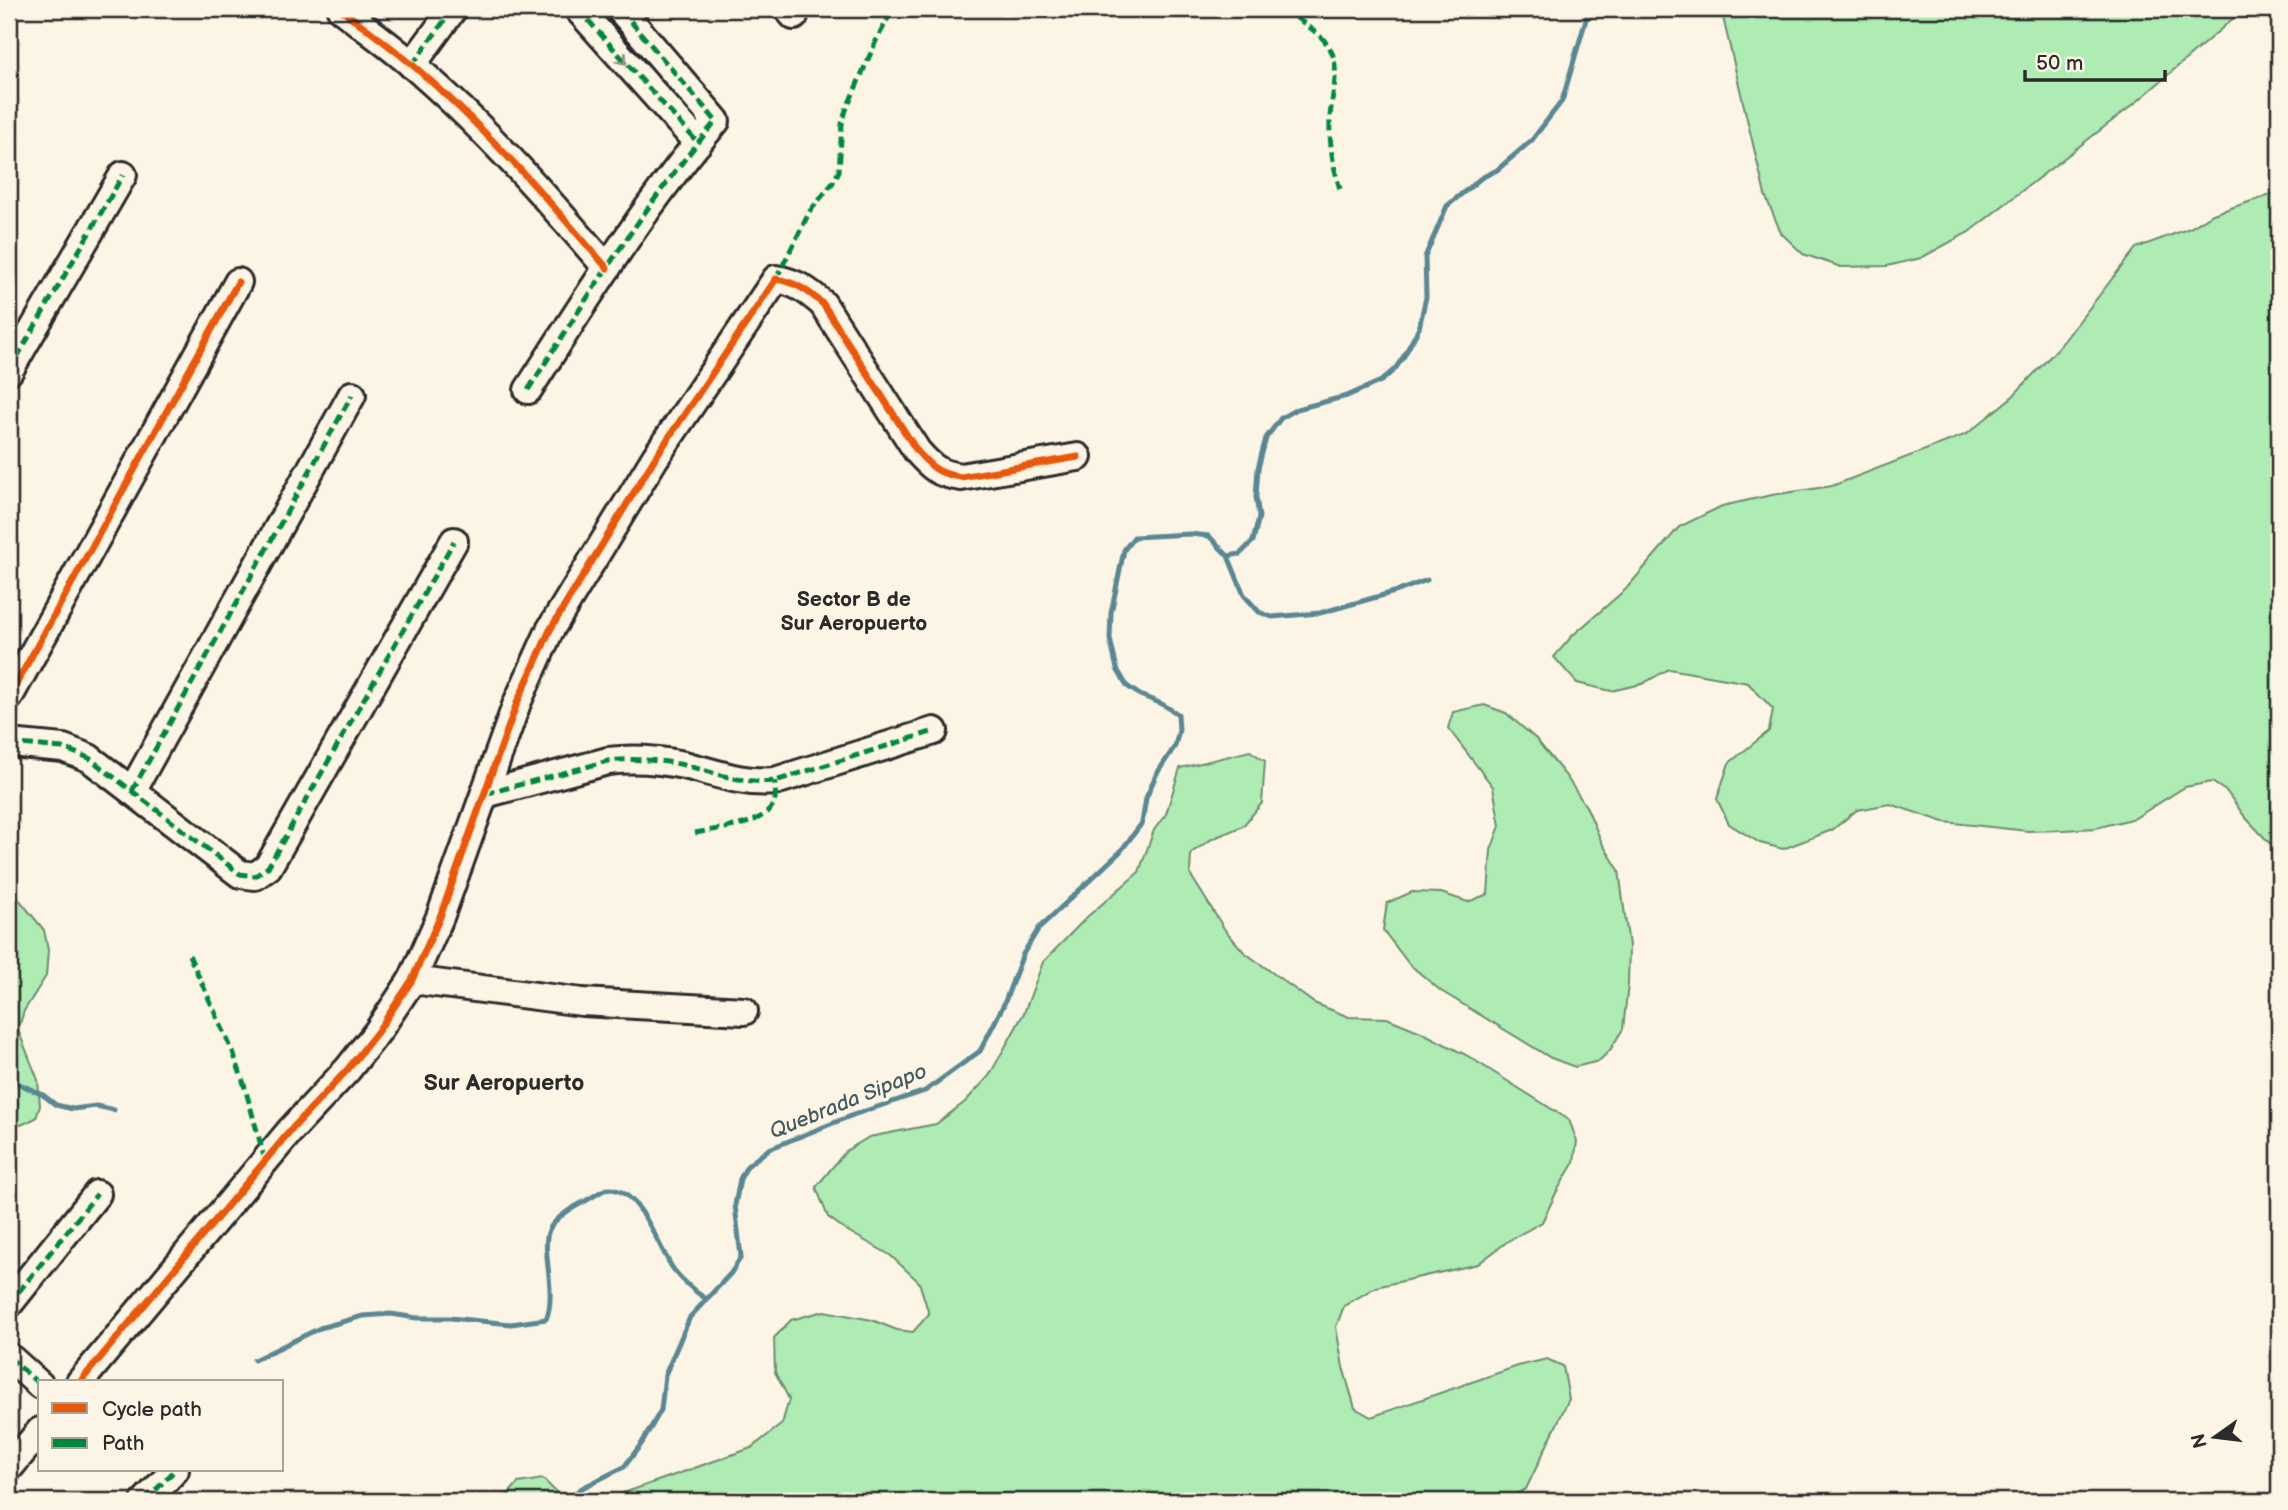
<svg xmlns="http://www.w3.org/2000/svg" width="2288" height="1510" font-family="'Balsamiq Sans',sans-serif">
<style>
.green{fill:#aeecb3;stroke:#6c8c6f;stroke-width:2}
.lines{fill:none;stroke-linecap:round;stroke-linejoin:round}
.stream{stroke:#5a8793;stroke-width:5}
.minor-casing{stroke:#2b2b2b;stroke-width:32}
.minor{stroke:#fcf5e5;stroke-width:26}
.quiet{stroke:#00873e;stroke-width:5;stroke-dasharray:10 5;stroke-linecap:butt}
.cycleway-casing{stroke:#fcf5e5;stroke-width:11}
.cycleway{stroke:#e8590c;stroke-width:7}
.oneway{stroke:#949088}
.labels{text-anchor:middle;stroke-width:7;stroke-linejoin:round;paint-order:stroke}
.neighbourhood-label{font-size:21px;font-weight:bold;fill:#2b2b2b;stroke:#fcf5e5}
.water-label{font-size:21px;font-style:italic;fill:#42595f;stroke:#fcf5e5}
.quarter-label{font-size:23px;font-weight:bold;fill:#2b2b2b;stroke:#fcf5e5}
</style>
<rect width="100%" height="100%" fill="#fcf5e5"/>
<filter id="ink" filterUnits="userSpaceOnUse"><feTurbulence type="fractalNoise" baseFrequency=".0143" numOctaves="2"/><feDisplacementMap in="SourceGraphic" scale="14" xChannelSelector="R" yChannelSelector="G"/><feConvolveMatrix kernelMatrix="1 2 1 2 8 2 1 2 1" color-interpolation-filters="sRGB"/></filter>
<g filter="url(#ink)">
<g class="green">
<polygon points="1721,9 2244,9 2139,100 1969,232 1921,258 1887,266 1841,267 1803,254 1781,233 1765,195"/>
<polygon points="2279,192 2279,853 2245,817 2227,792 2212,782 2185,787 2135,818 2096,828 2064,830 2028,831 1944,822 1890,804 1857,810 1832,830 1783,849 1760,843 1729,824 1717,799 1729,763 1769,731 1773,709 1748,683 1669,669 1642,684 1611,691 1577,683 1554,657 1572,636 1626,589 1679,527 1722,506 1772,495 1832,486 1967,434 2013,396 2059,347 2136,248 2190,228 2213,214"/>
<polygon points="1484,705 1506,713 1536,739 1566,776 1587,808 1602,843 1619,870 1629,946 1628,984 1623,1029 1610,1050 1599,1061 1575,1067 1551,1058 1441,991 1409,964 1383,930 1387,903 1412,892 1441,893 1468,902 1488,894 1491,850 1500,826 1493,787 1448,728 1453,712"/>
<polygon points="1250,751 1265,761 1262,803 1243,826 1212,839 1191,853 1190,874 1225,930 1244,952 1314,1003 1349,1017 1387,1018 1421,1032 1468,1056 1569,1120 1577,1141 1574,1162 1557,1191 1542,1222 1508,1241 1478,1264 1376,1287 1344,1306 1336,1327 1343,1367 1355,1408 1371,1417 1518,1366 1547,1359 1563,1366 1569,1399 1526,1489 1503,1501 601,1501 751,1448 782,1424 789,1399 775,1372 774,1338 791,1320 824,1311 872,1320 897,1330 913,1332 929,1314 919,1282 890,1255 846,1230 828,1217 816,1187 846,1151 869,1137 936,1124 965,1102 989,1076 1024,1013 1043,962 1087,917 1139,872 1154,830 1166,814 1180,768"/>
<polygon points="9,887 44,930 48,950 46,976 24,1011 18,1030 38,1080 40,1106 36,1118 21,1125 9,1124"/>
<polygon points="543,1479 557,1493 574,1501 502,1501 518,1483"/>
</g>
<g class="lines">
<g class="stream">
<polyline points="1228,556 1240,554 1253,541 1259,517 1256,497 1258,468 1266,438 1281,418 1297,409 1347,396 1381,381 1395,369 1404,356 1419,328 1426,297 1425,257 1447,206 1481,178 1497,170 1532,140 1562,101 1589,9"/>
<polyline points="9,1079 43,1095 56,1105 73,1109 96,1106 114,1110"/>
<path d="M254,1360L320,1328L363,1316L391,1314L417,1318H450L511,1324L546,1319C558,1292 539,1246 550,1228C558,1215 576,1206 589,1199C595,1196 601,1190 608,1189C640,1187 658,1248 674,1270C683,1281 694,1291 706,1299"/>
<polyline points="564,1501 582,1488 624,1467 642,1443 661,1410 665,1375 690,1317 731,1273 741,1257 735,1205 740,1179 747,1166 769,1149 853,1115 925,1091 980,1051 1004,1004 1023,954 1039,928 1120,852 1142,823 1146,798 1156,775 1175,746 1179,730 1178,714 1162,704 1140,695 1127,686 1117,669 1110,639 1111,613 1124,550 1134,537 1190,534 1209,536 1228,556 1244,595 1259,612 1272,617 1320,613 1398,591 1427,580"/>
</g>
<g class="minor-casing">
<g id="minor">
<path d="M341,9C369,31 399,52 425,76C492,135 549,201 607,268"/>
<polyline points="578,9 698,143"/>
<polyline points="788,9 794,16"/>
<polyline points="412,65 453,9"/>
<polyline points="9,371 123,175"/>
<path d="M528,390C587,298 645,204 716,121L620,9"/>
<polyline points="9,697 238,282"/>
<polyline points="9,743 63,748 89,758 240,874 255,876 268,867 454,541"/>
<polyline points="132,791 352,395"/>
<path d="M485,794L608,761C632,758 660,760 684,765C716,773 742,784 775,781L934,731"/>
<polyline points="412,980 582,1002 744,1011"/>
<polyline points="9,1304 97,1194"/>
<polyline points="9,1357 40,1385"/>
<path d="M80,1382L290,1131L348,1069L378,1031L412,980L440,917L517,703L550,630L655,458L776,279C796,282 808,291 823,304L917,451C932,468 939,474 961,477L1078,457"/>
<polyline points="9,1468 40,1431"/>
<polyline points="145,1501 175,1470"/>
</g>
</g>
<use href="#minor" class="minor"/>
<g class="quiet">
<polyline points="578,9 698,143"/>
<polyline points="788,9 794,16"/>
<path d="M1284,9C1299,21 1325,34 1332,53C1340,72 1331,98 1330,118C1329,143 1333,165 1340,189"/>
<polyline points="412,65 453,9"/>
<polyline points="776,279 810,211 832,184 839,171 842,124 846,110 876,41 893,9"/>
<polyline points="9,371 123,175"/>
<path d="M528,390C587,298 645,204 716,121L620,9"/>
<polyline points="9,743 63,748 89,758 240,874 255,876 268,867 454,541"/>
<polyline points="132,791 352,395"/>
<path d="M485,794L608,761C632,758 660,760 684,765C716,773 742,784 775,781L934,731"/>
<path d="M695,833C718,828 770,826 775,799C776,793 775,787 775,781"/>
<polyline points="189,955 233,1052 244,1084 265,1160"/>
<polyline points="9,1304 97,1194"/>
<polyline points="9,1357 40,1385"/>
<polyline points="145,1501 175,1470"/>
</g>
<g class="cycleway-casing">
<g id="cycleway">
<path d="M341,9C369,31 399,52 425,76C492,135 549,201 607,268"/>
<polyline points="9,697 238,282"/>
<path d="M80,1382L290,1131L348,1069L378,1031L412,980L440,917L517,703L550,630L655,458L776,279C796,282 808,291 823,304L917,451C932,468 939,474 961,477L1078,457"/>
</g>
</g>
<use href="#cycleway" class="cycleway"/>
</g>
<defs><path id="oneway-chevron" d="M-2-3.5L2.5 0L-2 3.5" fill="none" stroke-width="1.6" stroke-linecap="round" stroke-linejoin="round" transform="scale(1.75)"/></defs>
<use class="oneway" href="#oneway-chevron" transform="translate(623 60) rotate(49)"/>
</g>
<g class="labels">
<g class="neighbourhood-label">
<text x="854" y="606">Sector B de<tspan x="854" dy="24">Sur Aeropuerto</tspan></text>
</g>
<g class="water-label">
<text transform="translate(848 1101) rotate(-22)" y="7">Quebrada Sipapo</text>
</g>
<g class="quarter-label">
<text x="504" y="1090">Sur Aeropuerto</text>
</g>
</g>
<rect width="2288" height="1510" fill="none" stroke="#fcf5e5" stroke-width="35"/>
<rect x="18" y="18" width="2253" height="1475" fill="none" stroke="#2b2b2b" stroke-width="2.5" filter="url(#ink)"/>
<rect x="38" y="1380" width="245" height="91" fill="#fcf5e5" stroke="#a8a49b" stroke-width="2"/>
<rect x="52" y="1403" width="35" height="10" fill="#e8590c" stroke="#a8a49b" stroke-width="2"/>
<text x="102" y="1416" font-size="21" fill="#2b2b2b">Cycle path</text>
<rect x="52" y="1438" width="35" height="10" fill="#00873e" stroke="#a8a49b" stroke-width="2"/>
<text x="102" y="1450" font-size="21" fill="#2b2b2b">Path</text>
<g transform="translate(2215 1437) rotate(256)" stroke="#fcf5e5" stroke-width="5" paint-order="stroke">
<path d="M0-5L12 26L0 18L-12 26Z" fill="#2b2b2b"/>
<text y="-10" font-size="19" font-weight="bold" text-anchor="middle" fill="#2b2b2b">N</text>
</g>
<path d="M2025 70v10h140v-10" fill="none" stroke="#2b2b2b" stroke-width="3.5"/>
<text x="2036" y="70" font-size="21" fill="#2b2b2b" stroke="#fcf5e5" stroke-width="5" paint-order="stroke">50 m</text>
</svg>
